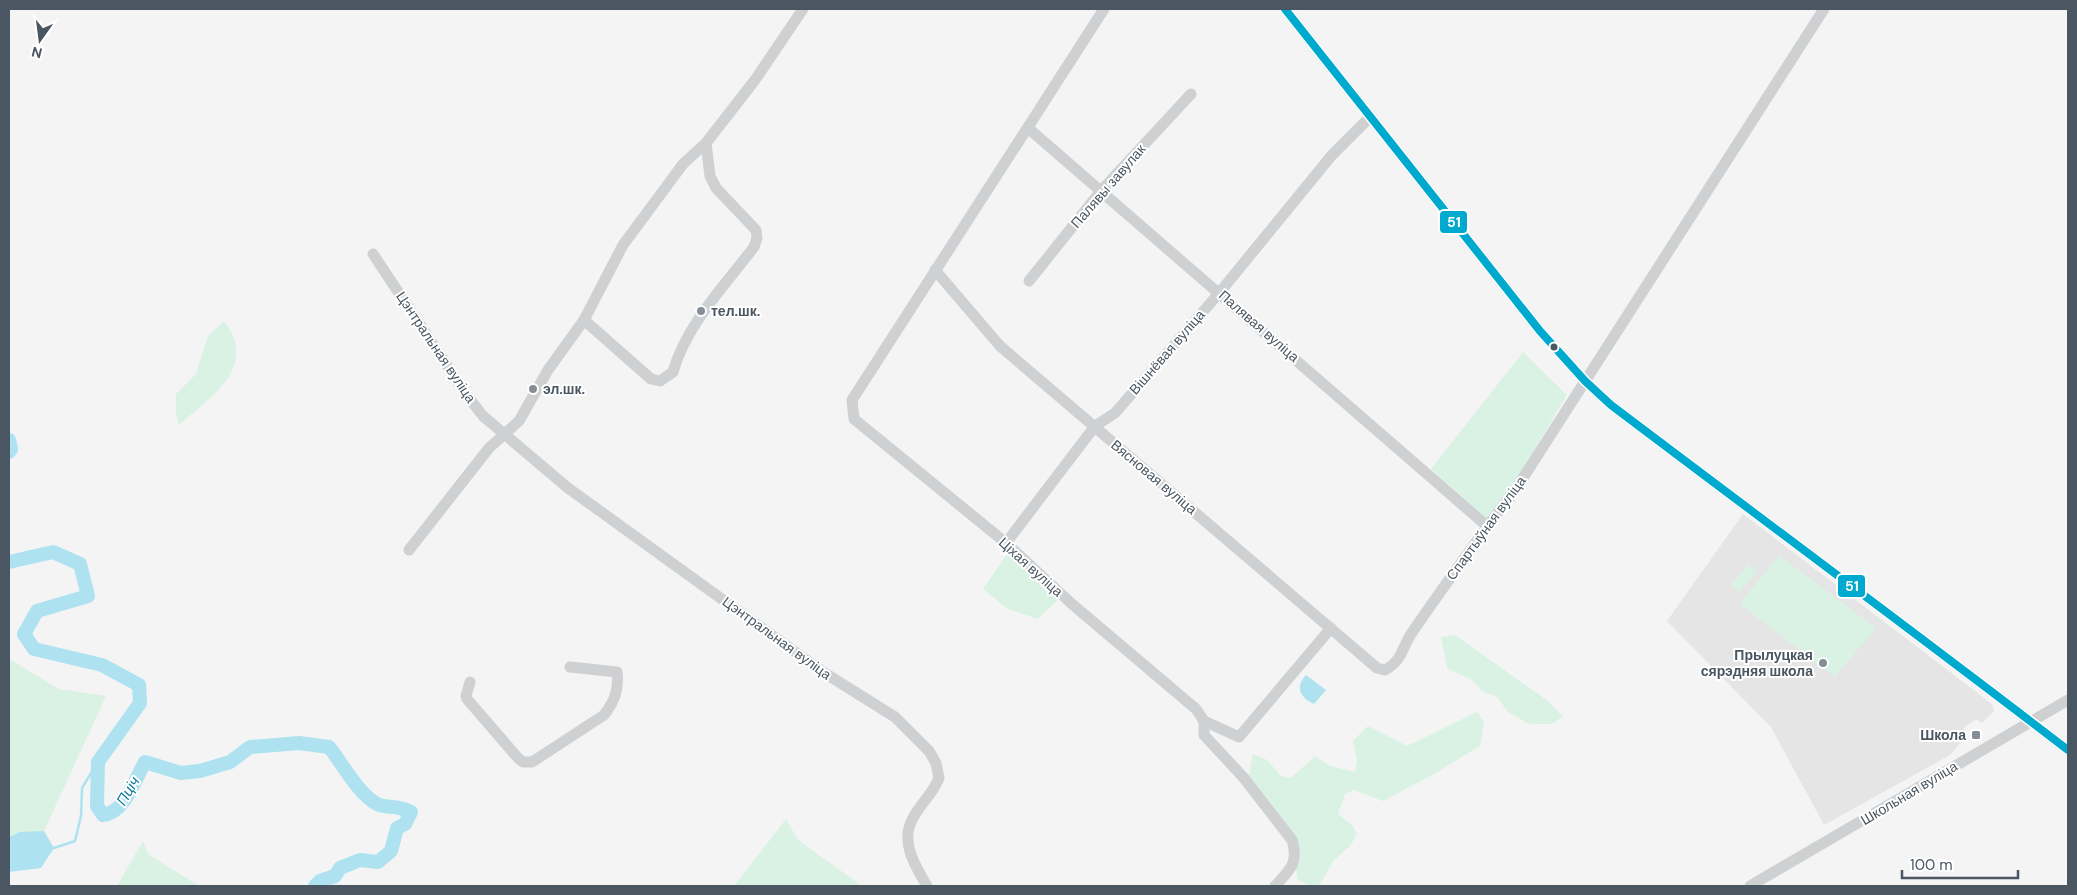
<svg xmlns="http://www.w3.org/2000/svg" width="2077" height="895" font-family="'DM Sans',sans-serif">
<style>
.education{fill:#e6e5e6}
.green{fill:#d9f2e3}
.water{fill:#aee2f0}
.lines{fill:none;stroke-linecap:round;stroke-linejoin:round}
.stream{stroke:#aee2f0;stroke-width:2.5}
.river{stroke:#aee2f0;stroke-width:14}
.minor{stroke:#ced0d2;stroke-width:11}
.bus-1-casing{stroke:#fff;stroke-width:11}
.bus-1{stroke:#00a9ce;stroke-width:8}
.poi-dot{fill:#868d94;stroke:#fff;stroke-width:2}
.bus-dot{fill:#4a5661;stroke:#fff;stroke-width:2}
.labels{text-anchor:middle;stroke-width:4;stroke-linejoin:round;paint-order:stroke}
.street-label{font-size:14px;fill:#4a5661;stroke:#fff}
.poi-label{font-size:14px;font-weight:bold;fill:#4a5661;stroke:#fff;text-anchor:start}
.water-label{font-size:15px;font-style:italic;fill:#0c7c9b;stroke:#fff}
.line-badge{stroke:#fff;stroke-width:2}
.badge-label{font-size:14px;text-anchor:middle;font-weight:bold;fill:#fff}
</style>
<rect width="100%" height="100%" fill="#f4f4f4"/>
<polygon class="education" points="1743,514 1992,704 1994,711 1982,723 1976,719 1964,728 1966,737 1950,755 1824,825 1771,727 1667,621"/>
<g class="green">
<path d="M224,321C259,367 212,396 179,425L176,414V394L196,374L208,336Z"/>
<polygon points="1523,352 1567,395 1510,490 1487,519 1431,469"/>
<polygon points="1007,554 1059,599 1038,619 1008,609 983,589"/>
<polygon points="1779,555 1876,628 1835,677 1740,604"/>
<polygon points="1748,565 1757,572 1739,592 1731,585"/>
<polygon points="1455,635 1548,701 1563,717 1551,724 1529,724 1508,712 1497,697 1482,691 1472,680 1447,668 1441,637"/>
<polygon points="9,659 59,689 106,696 44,831 9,837"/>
<polygon points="1477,712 1484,721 1480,746 1434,774 1383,801 1354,790 1345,794 1338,814 1352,825 1357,834 1350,846 1334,860 1319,886 1309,886 1297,879 1296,868 1300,859 1297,845 1248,779 1253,754 1267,760 1281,776 1291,778 1315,756 1330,766 1355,772 1357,761 1353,741 1368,726 1407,746"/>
<polygon points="786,819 798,840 862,886 734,886"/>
<polygon points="143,841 148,854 199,886 117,886"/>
</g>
<g class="water">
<path d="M1306,675L1326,690L1314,704C1301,698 1294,688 1306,675Z"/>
<polygon points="44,831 54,848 41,868 9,872 9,837 20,832"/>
</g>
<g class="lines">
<polyline class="stream" points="54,848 75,841 81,816 82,788 98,762"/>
<g class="river">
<polyline points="9,440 11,449 9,452"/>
<path d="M9,562L53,552L80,564L88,596L37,611L24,634L34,649L102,665L139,685L140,703L98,762L97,806L103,815C125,813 135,779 145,762L181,773L200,771L230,762L250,747L299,743L329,747C342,763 359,795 377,804C387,809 396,804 411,812L405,824L397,828L391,851L378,862L360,860L340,868L335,876L320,881L315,886"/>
</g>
<g class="minor">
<polyline points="1104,9 852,400 854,419 1006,543 1072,604 1196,709 1204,721"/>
<path d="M1285,9L1540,331L1585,381L1611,405C1763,520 1917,634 2068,750"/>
<polyline points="1028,128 1487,526"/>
<path d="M373,254L466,394L483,416L568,488L823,672L895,717L929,751L936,763L939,778C933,794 919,805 912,820C900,843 916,867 927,886"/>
<path d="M935,270L1000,346L1377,668L1385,670C1404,659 1401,648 1413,631C1446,584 1478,537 1514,492L1824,9"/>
<polyline points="1029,281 1101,191 1191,94"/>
<path d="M584,320L651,379L660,381L673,372C686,325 725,285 754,247L757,238L756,230L716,188L710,176L706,143"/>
<polyline points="1006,543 1095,426 1115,413 1220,292 1332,155 1370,117"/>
<polyline points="409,550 489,448 519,421 548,370 584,320 623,245 683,164 706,143 755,80 803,9"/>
<path d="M470,682L466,696L467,699L518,758L523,762H532L604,715C615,701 619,689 617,672L570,667"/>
<path d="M1204,721V735L1243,777L1292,840C1299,863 1290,870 1275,886"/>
<polyline points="1204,721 1239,737 1331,628"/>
<polyline points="1750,886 2068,700"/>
</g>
<g class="bus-1-casing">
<path id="bus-1" d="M1285,9L1540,331L1585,381L1611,405C1763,520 1917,634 2068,750"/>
</g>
<use href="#bus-1" class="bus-1"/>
</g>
<g class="poi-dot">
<circle cx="701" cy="311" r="5"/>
<circle cx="533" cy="389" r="5"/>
<circle cx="1823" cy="663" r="5"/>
<rect x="1971" y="730" width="10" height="10" rx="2.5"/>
</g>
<circle class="bus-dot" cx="1554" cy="347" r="4.5"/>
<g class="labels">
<g class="street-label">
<text transform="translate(1108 186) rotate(-49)" y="5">Палявы завулак</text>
<text transform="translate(1259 326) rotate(41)" y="5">Палявая вуліца</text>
<text transform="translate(436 347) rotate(56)" y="5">Цэнтральная вуліца</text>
<text transform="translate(1167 352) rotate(-49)" y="5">Вішнёвая вуліца</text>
<text transform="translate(1154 477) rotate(40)" y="5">Вясновая вуліца</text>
<text transform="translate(1486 528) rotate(-54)" y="5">Спартыўная вуліца</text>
<text transform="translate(1031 567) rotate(42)" y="5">Ціхая вуліца</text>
<text transform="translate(777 638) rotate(36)" y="5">Цэнтральная вуліца</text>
<text transform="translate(1909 793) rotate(-31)" y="5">Школьная вуліца</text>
</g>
<g class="poi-label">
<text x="711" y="316">тел.шк.</text>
<text x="543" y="394">эл.шк.</text>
<text x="1813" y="660" text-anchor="end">Прылуцкая<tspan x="1813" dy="16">сярэдняя школа</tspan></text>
<text x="1966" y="740" text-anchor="end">Школа</text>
</g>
<g class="water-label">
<text transform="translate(128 791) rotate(-59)" y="5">Пціч</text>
</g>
</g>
<g class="line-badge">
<rect x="1439" y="210" width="29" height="24" rx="5" fill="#00a9ce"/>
<rect x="1837" y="574" width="29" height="24" rx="5" fill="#00a9ce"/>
</g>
<g class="badge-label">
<text x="1454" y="227">51</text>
<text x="1852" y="591">51</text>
</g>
<rect width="2077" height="895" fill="none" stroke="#4a5661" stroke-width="20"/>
<g transform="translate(40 40) rotate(194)" stroke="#ffffff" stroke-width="4" paint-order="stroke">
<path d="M0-4L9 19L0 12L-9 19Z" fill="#4a5661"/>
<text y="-8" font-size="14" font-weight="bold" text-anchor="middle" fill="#4a5661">N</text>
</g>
<path d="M1902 870v8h116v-8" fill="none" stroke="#4a5661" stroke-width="2.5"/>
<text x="1910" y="870" font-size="15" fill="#4a5661" stroke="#ffffff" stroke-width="4" paint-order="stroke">100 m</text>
</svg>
